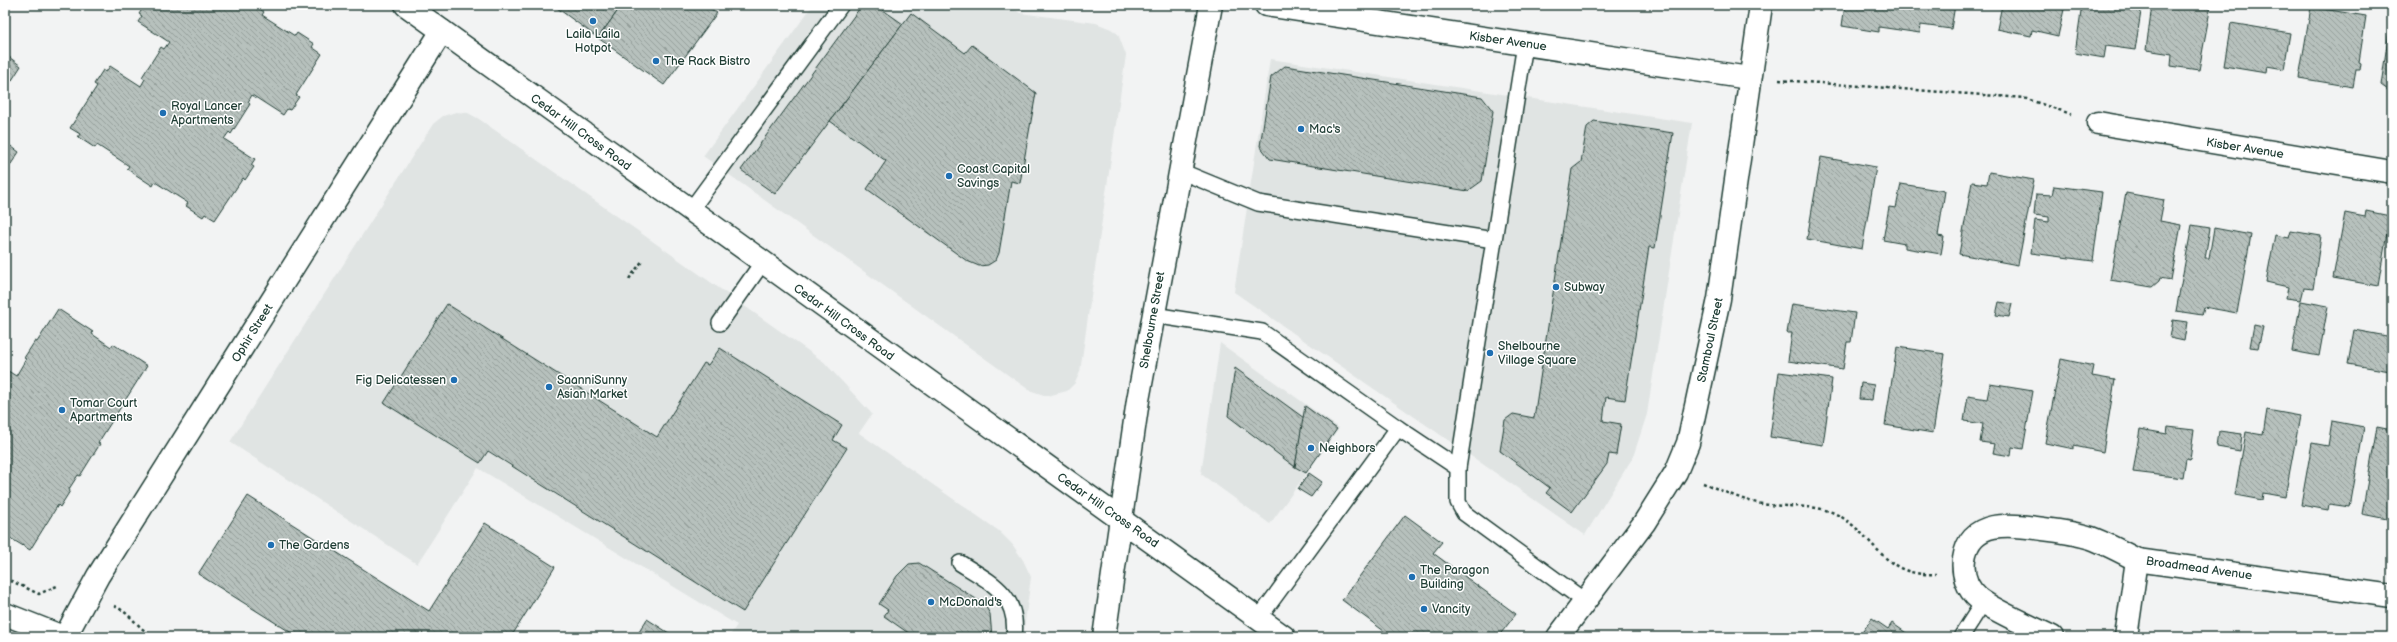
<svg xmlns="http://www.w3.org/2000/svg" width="2397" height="642" font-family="'Balsamiq Sans',sans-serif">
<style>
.built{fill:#e0e4e3;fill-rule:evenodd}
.building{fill:url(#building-back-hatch);stroke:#1f3d34}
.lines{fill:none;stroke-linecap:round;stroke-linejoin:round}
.lane-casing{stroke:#1f3d34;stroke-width:18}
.street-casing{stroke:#1f3d34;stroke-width:25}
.secondary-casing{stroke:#1f3d34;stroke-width:25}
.path{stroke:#1f3d34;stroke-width:2.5;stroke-dasharray:3 3;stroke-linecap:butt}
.lane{stroke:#fff;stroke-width:15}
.street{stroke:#fff;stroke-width:22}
.secondary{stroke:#fff;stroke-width:22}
.poi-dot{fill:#1f6fb2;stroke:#fff;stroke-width:1.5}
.labels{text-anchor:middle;stroke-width:3;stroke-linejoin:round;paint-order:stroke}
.poi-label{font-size:12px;fill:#1f3d34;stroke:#fff;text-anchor:start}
.street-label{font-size:12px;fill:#1f3d34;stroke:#fff}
</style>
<defs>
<pattern id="building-back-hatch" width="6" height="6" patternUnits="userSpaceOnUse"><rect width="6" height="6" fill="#b7c1bd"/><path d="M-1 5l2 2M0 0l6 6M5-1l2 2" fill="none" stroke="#949e9a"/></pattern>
</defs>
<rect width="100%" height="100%" fill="#f2f3f3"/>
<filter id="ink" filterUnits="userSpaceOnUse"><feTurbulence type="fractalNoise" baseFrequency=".025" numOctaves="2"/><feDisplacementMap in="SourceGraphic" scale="8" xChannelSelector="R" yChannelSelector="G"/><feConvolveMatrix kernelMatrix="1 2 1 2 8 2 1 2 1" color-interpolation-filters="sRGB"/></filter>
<g filter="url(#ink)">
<g class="built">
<polygon points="813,5 1008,5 1020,13 1096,23 1111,29 1118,34 1126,55 1080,372 1075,383 1067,391 1047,396 1029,390 703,156"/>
<polygon points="1270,59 1692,123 1647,414 1633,457 1585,535 1234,292"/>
<path d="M456,112L468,113L479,119L824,362L872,414L859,433L999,531L1012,544L1023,560L1031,577L1023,637H729L737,625L478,468L417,564L230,442L433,124L443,116ZM447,304L657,437L720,348L842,425L833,440L847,449L743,612L488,452L480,463L384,403Z"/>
<polygon points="1220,343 1339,428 1270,524 1201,474"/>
</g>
<g class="building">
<polygon points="145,5 254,5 264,12 262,15 295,36 297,33 314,44 312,47 322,54 296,95 299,97 290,110 287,109 283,115 252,95 248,102 250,104 231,134 229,132 224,139 255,159 251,165 254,167 245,180 243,178 215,220 205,214 203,217 186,206 188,203 155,182 153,186 127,169 129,166 97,145 95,148 78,137 80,134 70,128 97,86 94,84 103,70 106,72 110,66 141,86 145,79 142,77 161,47 164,49 169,42 138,22 142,16 139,14"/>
<polygon points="553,5 622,5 598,38"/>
<polygon points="622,5 709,5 708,7 717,13 664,85 598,38"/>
<polygon points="862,5 876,5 903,24 775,194 741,170"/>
<polygon points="1845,5 1955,5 1951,29 1921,25 1920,33 1879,27 1879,32 1842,26"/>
<polygon points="2002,5 2065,5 2058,36 2032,30 2031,36 1997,29"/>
<polygon points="2082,5 2142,5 2135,50 2106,46 2104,58 2075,53"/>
<polygon points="2152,5 2211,5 2199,70 2171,66 2172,54 2146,50"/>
<polygon points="2311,7 2366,16 2359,62 2361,63 2360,70 2356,70 2353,87 2299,78"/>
<polygon points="911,13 965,53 972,45 1036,93 1020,183 1011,181 999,253 996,260 988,265 979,266 967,261 867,189 886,161 830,121"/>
<polygon points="2231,23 2290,33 2284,69 2267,66 2266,73 2224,66"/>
<polygon points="2390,24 2392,25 2392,93 2381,85"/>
<polygon points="5,54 21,66 5,91"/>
<polygon points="1285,66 1482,97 1493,111 1482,181 1468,191 1270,159 1260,146 1271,77"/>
<polygon points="1594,121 1673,133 1655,248 1649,247 1625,400 1606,397 1603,421 1621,424 1616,455 1609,454 1607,464 1572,512 1546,493 1550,488 1500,451 1505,420 1513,414 1534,418 1572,169 1581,162 1587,127"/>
<polygon points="5,142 19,152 5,173"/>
<polygon points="1821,157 1876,167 1862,249 1807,239"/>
<polygon points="1989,172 2034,180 2018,265 1959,254 1972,182 1987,184"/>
<polygon points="1901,184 1945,191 1938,236 1944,237 1941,254 1905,248 1905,244 1883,240 1889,207 1896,208"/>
<polygon points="2054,186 2102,192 2093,261 2031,253 2035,220 2049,222 2049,217 2034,215 2036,194 2052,195"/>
<polygon points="2126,193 2164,200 2160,221 2181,225 2171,280 2160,278 2159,281 2152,287 2110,280"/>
<polygon points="2366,211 2390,216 2378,286 2333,278 2345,213 2365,217"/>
<polygon points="2192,225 2210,228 2205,258 2209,258 2214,228 2251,235 2237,313 2204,307 2202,315 2176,311"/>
<polygon points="2291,231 2321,236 2313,289 2304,288 2301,300 2286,298 2288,287 2266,282 2275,235 2289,238"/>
<polygon points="2301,301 2328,306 2319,356 2292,351"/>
<polygon points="1999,302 2012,304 2009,317 1996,315"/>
<polygon points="447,304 657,437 704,363 708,365 720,348 842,425 833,440 847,448 743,612 488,451 480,463 384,403"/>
<polygon points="1792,304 1855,313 1851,342 1847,342 1843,369 1788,361 1792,333 1787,333"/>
<polygon points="58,309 93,332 92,334 111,347 113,344 147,366 98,443 100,444 80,476 78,475 69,489 70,491 60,507 58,505 30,550 5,535 5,369 16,376 26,359 24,358 35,341 37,342"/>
<polygon points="2173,320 2187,322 2184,341 2170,338"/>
<polygon points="2254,325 2263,327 2258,348 2250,347"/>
<polygon points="2354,330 2392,337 2390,371 2348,364"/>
<polygon points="1897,347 1945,354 1933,433 1885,425"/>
<polygon points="2061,359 2094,366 2092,376 2115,380 2103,452 2074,446 2074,449 2045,443"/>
<polygon points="1235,368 1304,418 1295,467 1228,416"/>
<polygon points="1779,372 1832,379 1823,445 1770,437"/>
<polygon points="1861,383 1874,385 1872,400 1859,399"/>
<polygon points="1990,384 2033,391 2023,449 2012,447 2011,456 1993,453 1995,444 1980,442 1983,424 1964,421 1968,396 1987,399"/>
<polygon points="1305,406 1337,429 1306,473 1295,467"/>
<polygon points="2267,410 2300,416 2285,497 2263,493 2262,500 2235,495 2246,432 2263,435"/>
<polygon points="2332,421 2364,427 2350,507 2329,504 2328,510 2301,505 2312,443 2328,446"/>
<polygon points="2168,427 2194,430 2190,460 2186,459 2183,478 2133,472 2140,429 2167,434"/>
<polygon points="2377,427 2392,430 2392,520 2362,514"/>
<polygon points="2219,431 2242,434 2240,451 2217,447"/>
<polygon points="1309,473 1322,482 1311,497 1298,489"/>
<polygon points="248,496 429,611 485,523 555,567 511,637 298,637 198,574"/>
<polygon points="1405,515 1442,542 1433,553 1516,614 1498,637 1392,637 1342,600"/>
<polygon points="919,563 984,604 990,614 992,637 914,637 884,616 888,610 879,604 897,576 909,564"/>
<polygon points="1872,618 1888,629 1892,623 1912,637 1859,637"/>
<polygon points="647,619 675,637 636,637"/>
</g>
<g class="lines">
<g class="lane-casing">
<g id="lane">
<polyline points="1525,44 1458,468 1458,502 1464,513 1586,602"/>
<polyline points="1180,171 1258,203 1494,240"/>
<polyline points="690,211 841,5"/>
<polyline points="1153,315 1262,332 1398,428 1259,618"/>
<polyline points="720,323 762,263"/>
<polyline points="1398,428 1458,468"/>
<path d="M960,563C992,583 1019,595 1014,637"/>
<polyline points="1961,637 1984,601"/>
</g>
</g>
<g class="street-casing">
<g id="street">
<polyline points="1266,5 1749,78"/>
<polyline points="2098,123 2392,172"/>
<polyline points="5,614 63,637"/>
<polyline points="65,637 98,576 442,31"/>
<polyline points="1558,637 1644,523 1676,472 1688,443 1719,299 1761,5"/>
<path d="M2052,637C2032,627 1996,612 1979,599C1967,589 1962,574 1964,559C1970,517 2014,525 2043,529C2060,531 2075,533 2091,538C2107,544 2122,552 2137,560L2392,596"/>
<polyline points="2126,637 2137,560"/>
</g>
</g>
<g class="secondary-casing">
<g id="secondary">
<polyline points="406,5 1284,637"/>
<polyline points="1104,637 1138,400 1211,5"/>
</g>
</g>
<g class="path">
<polyline points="1779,80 2024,98 2071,114"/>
<polyline points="629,279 643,260"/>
<path d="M1703,483C1721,490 1739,499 1757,503C1783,509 1814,502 1838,515C1877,537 1883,578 1936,574"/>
<polyline points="5,578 39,594 59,585"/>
<path d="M114,606C131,613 137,628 154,637"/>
</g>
<use href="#lane" class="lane"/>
<use href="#street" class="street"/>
<use href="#secondary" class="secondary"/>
</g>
</g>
<g class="poi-dot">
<circle cx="593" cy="21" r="4"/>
<circle cx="656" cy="61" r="4"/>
<circle cx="163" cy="113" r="4"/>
<circle cx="1301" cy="129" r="4"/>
<circle cx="949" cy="176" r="4"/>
<circle cx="1556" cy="287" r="4"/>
<circle cx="1490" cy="353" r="4"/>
<circle cx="454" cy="380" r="4"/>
<circle cx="549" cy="387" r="4"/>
<circle cx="62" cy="410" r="4"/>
<circle cx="1311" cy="448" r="4"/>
<circle cx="271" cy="545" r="4"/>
<circle cx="1412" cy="577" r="4"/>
<circle cx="931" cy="602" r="4"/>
<circle cx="1424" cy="609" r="4"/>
</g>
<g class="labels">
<g class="poi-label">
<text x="593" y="38" text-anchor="middle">Laila Laila<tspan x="593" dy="14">Hotpot</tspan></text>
<text x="664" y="65">The Rack Bistro</text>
<text x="171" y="110">Royal Lancer<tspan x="171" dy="14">Apartments</tspan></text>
<text x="1309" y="133">Mac's</text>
<text x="957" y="173">Coast Capital<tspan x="957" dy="14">Savings</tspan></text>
<text x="1564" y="291">Subway</text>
<text x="1498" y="350">Shelbourne<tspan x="1498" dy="14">Village Square</tspan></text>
<text x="446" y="384" text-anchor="end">Fig Delicatessen</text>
<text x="557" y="384">SaanniSunny<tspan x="557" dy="14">Asian Market</tspan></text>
<text x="70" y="407">Tomar Court<tspan x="70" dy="14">Apartments</tspan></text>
<text x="1319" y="452">Neighbors</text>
<text x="279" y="549">The Gardens</text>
<text x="1420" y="574">The Paragon<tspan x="1420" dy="14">Building</tspan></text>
<text x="939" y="606">McDonald's</text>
<text x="1432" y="613">Vancity</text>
</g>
<g class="street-label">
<text transform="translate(1508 41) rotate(8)" y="4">Kisber Avenue</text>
<text transform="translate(581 132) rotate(36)" y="4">Cedar Hill Cross Road</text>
<text transform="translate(2245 148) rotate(9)" y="4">Kisber Avenue</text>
<text transform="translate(1152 320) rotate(-80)" y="4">Shelbourne Street</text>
<text transform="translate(844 322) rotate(36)" y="4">Cedar Hill Cross Road</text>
<text transform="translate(252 333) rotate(-58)" y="4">Ophir Street</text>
<text transform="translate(1710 340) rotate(-78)" y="4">Stamboul Street</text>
<text transform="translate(1108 510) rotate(35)" y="4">Cedar Hill Cross Road</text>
<text transform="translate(2199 568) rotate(8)" y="4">Broadmead Avenue</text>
</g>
</g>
<rect width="2397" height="642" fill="none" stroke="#fff" stroke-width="20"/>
<rect x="10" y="10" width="2377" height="622" fill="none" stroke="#1f3d34" stroke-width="1.5" filter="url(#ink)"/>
</svg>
